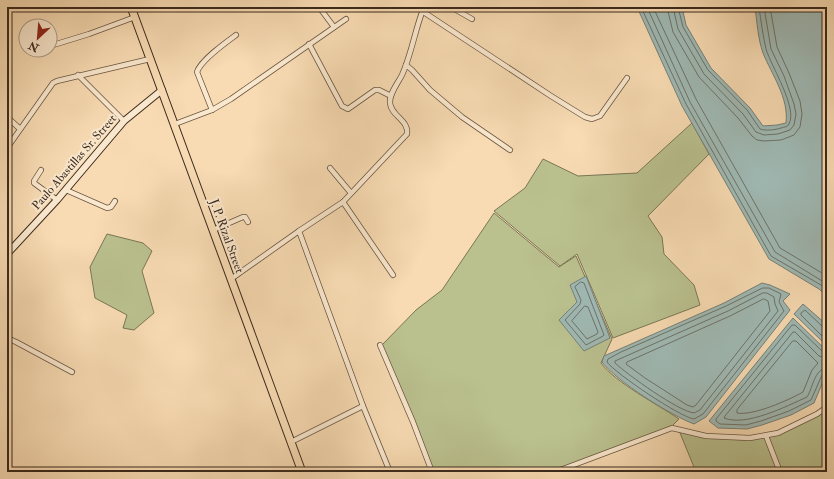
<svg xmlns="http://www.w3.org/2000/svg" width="834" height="479" font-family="'IM FELL Double Pica',serif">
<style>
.green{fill:#bac18f;stroke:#7a7656}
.water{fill:#9fb9b4;stroke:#778078}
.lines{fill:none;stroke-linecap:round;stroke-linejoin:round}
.shore{stroke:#6d7268;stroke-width:1}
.street-casing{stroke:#6a5642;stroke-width:6}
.secondary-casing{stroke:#3b2a1d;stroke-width:8}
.primary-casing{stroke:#3b2a1d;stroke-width:9}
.street{stroke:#fae8ce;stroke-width:4.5}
.secondary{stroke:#fae8ce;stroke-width:6}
.primary{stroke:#f8dbb3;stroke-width:7}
.labels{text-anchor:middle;stroke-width:4;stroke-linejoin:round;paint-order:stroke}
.street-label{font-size:12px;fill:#3b2a1d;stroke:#fae8ce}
</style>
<rect width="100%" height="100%" fill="#f8dbb3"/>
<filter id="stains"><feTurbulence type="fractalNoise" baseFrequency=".005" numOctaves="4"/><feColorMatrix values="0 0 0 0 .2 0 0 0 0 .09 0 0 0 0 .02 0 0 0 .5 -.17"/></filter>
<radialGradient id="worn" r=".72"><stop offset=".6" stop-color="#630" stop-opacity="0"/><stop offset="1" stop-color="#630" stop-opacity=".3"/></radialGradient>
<g class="green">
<polygon points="692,123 709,154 648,216 662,237 664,254 694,285 700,305 613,338 577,254 560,266 494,211 525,188 543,159 578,176 637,173"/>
<path d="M494,213L559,267L576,256L612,339L601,363C616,383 657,404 679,419L671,427L551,472H432L382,345L416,310L442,290Z"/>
<polygon points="107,234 143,243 152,251 142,271 154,313 134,330 123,328 127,315 95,298 90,267"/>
<polygon points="827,407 827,472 696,472 678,428 706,436 750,438 778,433"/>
</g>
<g class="water">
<path d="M637,7H682L686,25L711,68L750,108L763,126L777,125L786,123C789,98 772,75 763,53C758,39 757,22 755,7H827V296L819,289L769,259L682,106Z"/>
<polygon points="586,276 610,338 584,351 559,320 577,302 570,285"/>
<path d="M762,283L770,285L790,294L783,301L790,310L706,417L694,424C672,416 616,381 602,362L604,356L724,303Z"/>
<polygon points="803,304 827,325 827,346 794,314"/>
<polygon points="793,318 827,351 827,372 814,403 791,415 762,425 747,429 718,428 709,421"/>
</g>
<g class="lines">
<g class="shore">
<polyline points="641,7 686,104 771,256 821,285 827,291"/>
<polyline points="647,7 690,102 775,252 827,284"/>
<polyline points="653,7 696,99 780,248 827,276"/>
<polyline points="667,7 673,32 699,77 738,118 752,136 757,140 764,141 781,140 794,135 800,127 802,114 800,101 789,73 777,47 770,7"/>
<polyline points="673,7 678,29 704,74 743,114 756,132 764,135 778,134 790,130 794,125 796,114 794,104 784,76 771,49 764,7"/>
<path d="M678,7L683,27L708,70L747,110L760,129C766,131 775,130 781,128C784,127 788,127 789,124C798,108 771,66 766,49C763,36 761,21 759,7"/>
<polygon points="581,282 584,283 604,335 603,336 586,345 565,320 580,304 581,300 575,287"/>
<path d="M763,288H769L781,294L779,302L784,311L703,414L694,419C680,417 616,374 607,362L608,359L621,352L726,306Z"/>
<path d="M763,293H767L774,297L775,304L778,311L700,410L694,413C678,411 628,375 615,363V361L624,357L728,311Z"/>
<polygon points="764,299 768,301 770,311 696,405 693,407 687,405 645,378 626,364 627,362 730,316"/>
<polygon points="585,306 588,307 598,332 597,334 587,339 572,321"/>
<polyline points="827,328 823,327 805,310 801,313 801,315 827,341"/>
<path d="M793,341H796L818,363L812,370L803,392C789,400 753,416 737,413V410Z"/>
<polyline points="827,353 823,352 795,325 792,325 716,419 716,421 720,424 746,425 761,421 789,411 811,400 822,375 827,373"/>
<path d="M827,358L819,356L795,332H793L725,416L724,418C746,427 787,406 807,397C813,388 814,369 827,368"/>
</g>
<g class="street-casing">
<g id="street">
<polyline points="319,7 334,27"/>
<polyline points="451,7 472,19"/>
<polyline points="422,11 551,96 585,117 592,119 600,116 627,78"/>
<polyline points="309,44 342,106 348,109 375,90 379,90 391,96"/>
<polyline points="50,46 89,34 135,17"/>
<polyline points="406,65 412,70 430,90 462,117 510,150"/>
<polyline points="78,75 124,121"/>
<path d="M212,110L197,72C201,60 225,43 236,35"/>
<polyline points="7,117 20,129"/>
<polyline points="175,124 212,110 231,99 346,19"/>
<polyline points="7,148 53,83 57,81 150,59"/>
<polyline points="330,168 351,193"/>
<polyline points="41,170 34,181 34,183 57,200"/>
<polyline points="66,190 107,208 111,207 115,201"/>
<polyline points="343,202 393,275"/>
<polyline points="213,230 243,217 245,217 248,222"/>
<path d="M299,231L343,202L407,134C409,120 391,116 390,103C389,94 398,83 402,75C412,53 415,29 424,7"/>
<polyline points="231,279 299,231 363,406 390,472"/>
<polyline points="7,338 16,342 72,372"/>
<polyline points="380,345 413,422 432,472"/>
<polyline points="766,436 780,472"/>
<polyline points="291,442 363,406"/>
<polyline points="555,472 672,428 706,436 750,438 778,433 817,414 827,407"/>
</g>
</g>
<g class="secondary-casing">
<polyline id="secondary" points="7,254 57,200 124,121 162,90"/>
</g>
<g class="primary-casing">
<polyline id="primary" points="131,7 302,472"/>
</g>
<use href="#street" class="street"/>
<use href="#secondary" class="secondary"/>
<use href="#primary" class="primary"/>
</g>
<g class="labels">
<g class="street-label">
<text transform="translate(74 162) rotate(-49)" y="4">Paulo Abastillas Sr. Street</text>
<text transform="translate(227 236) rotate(70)" y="4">J. P. Rizal Street</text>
</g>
</g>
<rect width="834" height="479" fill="none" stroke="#f8dbb3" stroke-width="24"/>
<rect x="8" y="8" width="818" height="463" fill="none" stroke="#3b2a1d" stroke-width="2"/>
<rect x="12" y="12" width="810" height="455" fill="none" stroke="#3b2a1d"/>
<g transform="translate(38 38) rotate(206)"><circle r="19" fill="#fae8ce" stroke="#ae9c87"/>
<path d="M0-3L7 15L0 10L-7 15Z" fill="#8f2418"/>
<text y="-6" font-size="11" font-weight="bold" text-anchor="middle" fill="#3b2a1d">N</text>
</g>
<rect width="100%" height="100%" filter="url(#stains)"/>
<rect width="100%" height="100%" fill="url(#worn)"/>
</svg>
